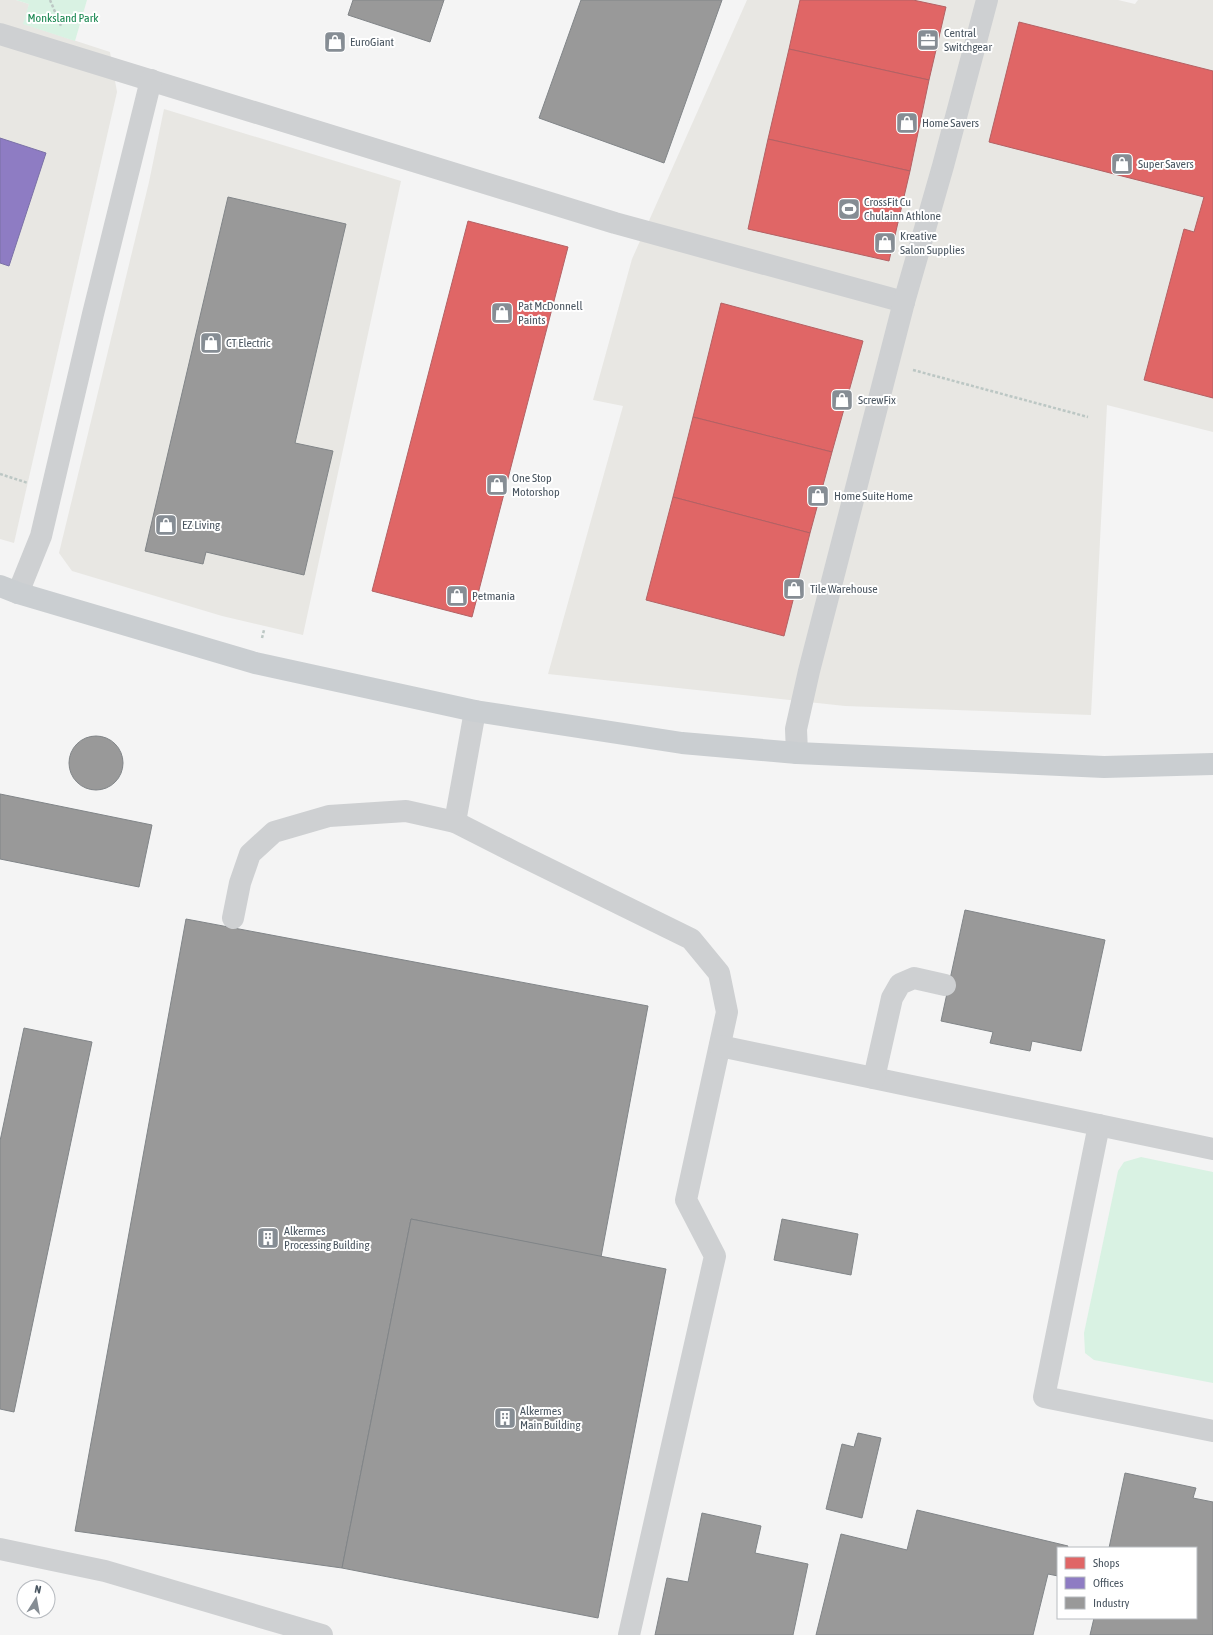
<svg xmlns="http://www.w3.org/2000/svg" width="1213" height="1635" font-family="'Asap Condensed',sans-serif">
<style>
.commercial{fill:#e8e7e3}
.green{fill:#d9f2e3}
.shops{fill:#e06666;stroke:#b36164}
.offices{fill:#8e7cc3;stroke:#7a71a6}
.industry{fill:#999;stroke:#818588}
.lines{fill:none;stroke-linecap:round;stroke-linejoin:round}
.path{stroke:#bcc7c4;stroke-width:2.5;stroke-dasharray:3 2;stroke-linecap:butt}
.minor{stroke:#ced0d2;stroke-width:22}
.major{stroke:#caced1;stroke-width:22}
.labels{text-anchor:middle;stroke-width:4;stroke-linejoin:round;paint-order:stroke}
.park-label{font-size:12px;fill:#17864f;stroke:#fff}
.poi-label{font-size:12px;fill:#4a5661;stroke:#fff;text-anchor:start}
</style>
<rect width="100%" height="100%" fill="#f4f4f4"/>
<g class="commercial">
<polygon points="0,0 16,0 29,4 24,24 110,52 117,92 14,543 0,539"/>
<polygon points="747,0 1118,0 1135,4 1138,0 1213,0 1213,432 1107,405 1091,715 845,706 548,674 623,406 593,400 632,259"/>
<polygon points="164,109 401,181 303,635 222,616 72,571 59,553 149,182"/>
</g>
<g class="green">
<polygon points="16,0 87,0 75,41 23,24 29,4"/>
<polygon points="1141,1157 1213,1172 1213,1383 1094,1360 1085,1353 1084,1333 1118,1171 1124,1162"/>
</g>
<g class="shops">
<polygon points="800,0 913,0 946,7 929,80 789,49"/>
<polygon points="1019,22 1213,71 1213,398 1144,380 1184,229 1194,232 1204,197 989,142"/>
<polygon points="789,49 929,80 910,171 768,139"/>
<polygon points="768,139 910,171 889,261 748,229"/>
<polygon points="468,221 568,247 472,617 372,591"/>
<polygon points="721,303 863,341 832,452 693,417"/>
<polygon points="693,417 832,452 810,533 673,497"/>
<polygon points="673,497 810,533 784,636 646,600"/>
</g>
<polygon class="offices" points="0,138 46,153 9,266 0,263"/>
<g class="industry">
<polygon points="353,0 444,0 430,42 348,15"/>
<polygon points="581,0 722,0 664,163 539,118"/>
<polygon points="228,197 346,224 295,443 333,451 304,575 206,552 203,564 145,551"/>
<circle cx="96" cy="763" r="27"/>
<polygon points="0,794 152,825 139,887 0,859"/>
<polygon points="965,910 1105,940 1081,1051 1032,1041 1030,1051 990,1043 993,1032 941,1021"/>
<polygon points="186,919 648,1006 601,1257 411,1219 342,1568 75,1531"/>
<polygon points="24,1028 92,1042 14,1412 0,1409 0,1141"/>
<polygon points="411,1219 666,1269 598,1618 342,1568"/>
<polygon points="782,1219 858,1234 851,1275 774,1260"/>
<polygon points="858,1433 881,1438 862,1518 826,1509 842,1444 854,1447"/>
<polygon points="1125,1473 1196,1488 1193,1498 1213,1502 1213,1635 1090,1635 1094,1618 1196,1618 1196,1548 1109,1548"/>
<polygon points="917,1510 1068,1546 1067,1548 1058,1548 1058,1576 1048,1574 1033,1635 816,1635 841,1534 907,1550"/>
<polygon points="702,1513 761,1526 755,1553 808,1564 793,1635 655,1635 667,1578 688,1582"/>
</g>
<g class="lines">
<g class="path">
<polyline points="50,0 61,26"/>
<polyline points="913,370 1088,417"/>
<polyline points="0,474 28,483"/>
<polyline points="262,638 264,630"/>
</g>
<g class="minor">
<polyline points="0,34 615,223 904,302"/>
<polyline points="18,593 41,536 93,314 151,80"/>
<polyline points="797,753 796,729 809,671 904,302 943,166 987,0"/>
<polyline points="455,822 475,711"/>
<polyline points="233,918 240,883 250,854 274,832 329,816 406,811 455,822 514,852 691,939 719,973 727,1012 686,1200 715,1256 629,1635"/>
<polyline points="720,1046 1213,1149"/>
<polyline points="874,1078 892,998 900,984 914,978 945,985"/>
<polyline points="1099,1125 1044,1397 1213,1431"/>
<polyline points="0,1549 105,1571 322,1635"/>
</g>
<polyline class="major" points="0,586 18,593 255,663 475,711 682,743 797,753 1104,767 1213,764"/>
</g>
<defs>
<g id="office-square" transform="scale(1.15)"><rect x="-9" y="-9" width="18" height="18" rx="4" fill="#868d94" stroke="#fff"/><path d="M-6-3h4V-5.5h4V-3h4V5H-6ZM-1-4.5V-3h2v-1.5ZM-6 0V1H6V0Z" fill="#fff"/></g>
<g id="shop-square" transform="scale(1.15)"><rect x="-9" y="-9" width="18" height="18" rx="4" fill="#868d94" stroke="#fff"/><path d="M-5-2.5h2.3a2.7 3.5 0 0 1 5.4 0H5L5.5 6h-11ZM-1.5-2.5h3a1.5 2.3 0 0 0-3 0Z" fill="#fff"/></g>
<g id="stadium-square" transform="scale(1.15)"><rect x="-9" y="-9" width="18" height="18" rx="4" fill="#868d94" stroke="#fff"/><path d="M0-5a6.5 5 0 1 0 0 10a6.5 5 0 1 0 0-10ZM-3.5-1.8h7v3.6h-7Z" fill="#fff"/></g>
<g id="building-square" transform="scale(1.15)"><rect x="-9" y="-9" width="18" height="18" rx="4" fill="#868d94" stroke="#fff"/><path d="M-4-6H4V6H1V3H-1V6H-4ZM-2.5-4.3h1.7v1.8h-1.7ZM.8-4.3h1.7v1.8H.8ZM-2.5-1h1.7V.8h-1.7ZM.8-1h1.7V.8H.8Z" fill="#fff"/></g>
</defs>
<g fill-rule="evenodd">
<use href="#office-square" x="928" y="40"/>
<use href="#shop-square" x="335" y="42"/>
<use href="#shop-square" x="907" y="123"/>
<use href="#shop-square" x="1122" y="164"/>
<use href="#stadium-square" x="849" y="209"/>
<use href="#shop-square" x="885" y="243"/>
<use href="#shop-square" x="502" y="313"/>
<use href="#shop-square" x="211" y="343"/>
<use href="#shop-square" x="842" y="400"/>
<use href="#shop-square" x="497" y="485"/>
<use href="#shop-square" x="818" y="496"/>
<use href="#shop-square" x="166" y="525"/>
<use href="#shop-square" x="794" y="589"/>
<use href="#shop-square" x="457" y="596"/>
<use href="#building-square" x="268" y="1238"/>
<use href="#building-square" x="505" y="1418"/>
</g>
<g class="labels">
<g class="park-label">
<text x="63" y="22">Monksland Park</text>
</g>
<g class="poi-label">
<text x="944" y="37">Central<tspan x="944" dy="14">Switchgear</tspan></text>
<text x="350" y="46">EuroGiant</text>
<text x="922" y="127">Home Savers</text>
<text x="1138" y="168">Super Savers</text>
<text x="864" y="206">CrossFit Cu<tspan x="864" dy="14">Chulainn Athlone</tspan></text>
<text x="900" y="240">Kreative<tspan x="900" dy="14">Salon Supplies</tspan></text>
<text x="518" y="310">Pat McDonnell<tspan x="518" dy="14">Paints</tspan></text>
<text x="226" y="347">CT Electric</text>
<text x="858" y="404">ScrewFix</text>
<text x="512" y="482">One Stop<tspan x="512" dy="14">Motorshop</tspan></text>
<text x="834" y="500">Home Suite Home</text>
<text x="182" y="529">EZ Living</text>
<text x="810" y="593">Tile Warehouse</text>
<text x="472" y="600">Petmania</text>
<text x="284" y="1235">Alkermes<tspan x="284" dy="14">Processing Building</tspan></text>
<text x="520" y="1415">Alkermes<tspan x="520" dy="14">Main Building</tspan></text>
</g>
</g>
<rect x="1057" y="1547" width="140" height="72" fill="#ffffff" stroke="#b7bbc0"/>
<rect x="1065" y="1557" width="20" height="12" fill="#e06666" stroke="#b7bbc0"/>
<text x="1093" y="1567" font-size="12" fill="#4a5661">Shops</text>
<rect x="1065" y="1577" width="20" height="12" fill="#8e7cc3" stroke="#b7bbc0"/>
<text x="1093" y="1587" font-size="12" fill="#4a5661">Offices</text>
<rect x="1065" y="1597" width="20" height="12" fill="#999999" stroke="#b7bbc0"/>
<text x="1093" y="1607" font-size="12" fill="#4a5661">Industry</text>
<g transform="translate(36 1599) rotate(11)"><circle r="19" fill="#ffffff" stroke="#b7bbc0"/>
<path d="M0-3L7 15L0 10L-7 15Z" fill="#868d94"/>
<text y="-6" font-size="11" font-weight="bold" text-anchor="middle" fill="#4a5661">N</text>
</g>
</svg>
